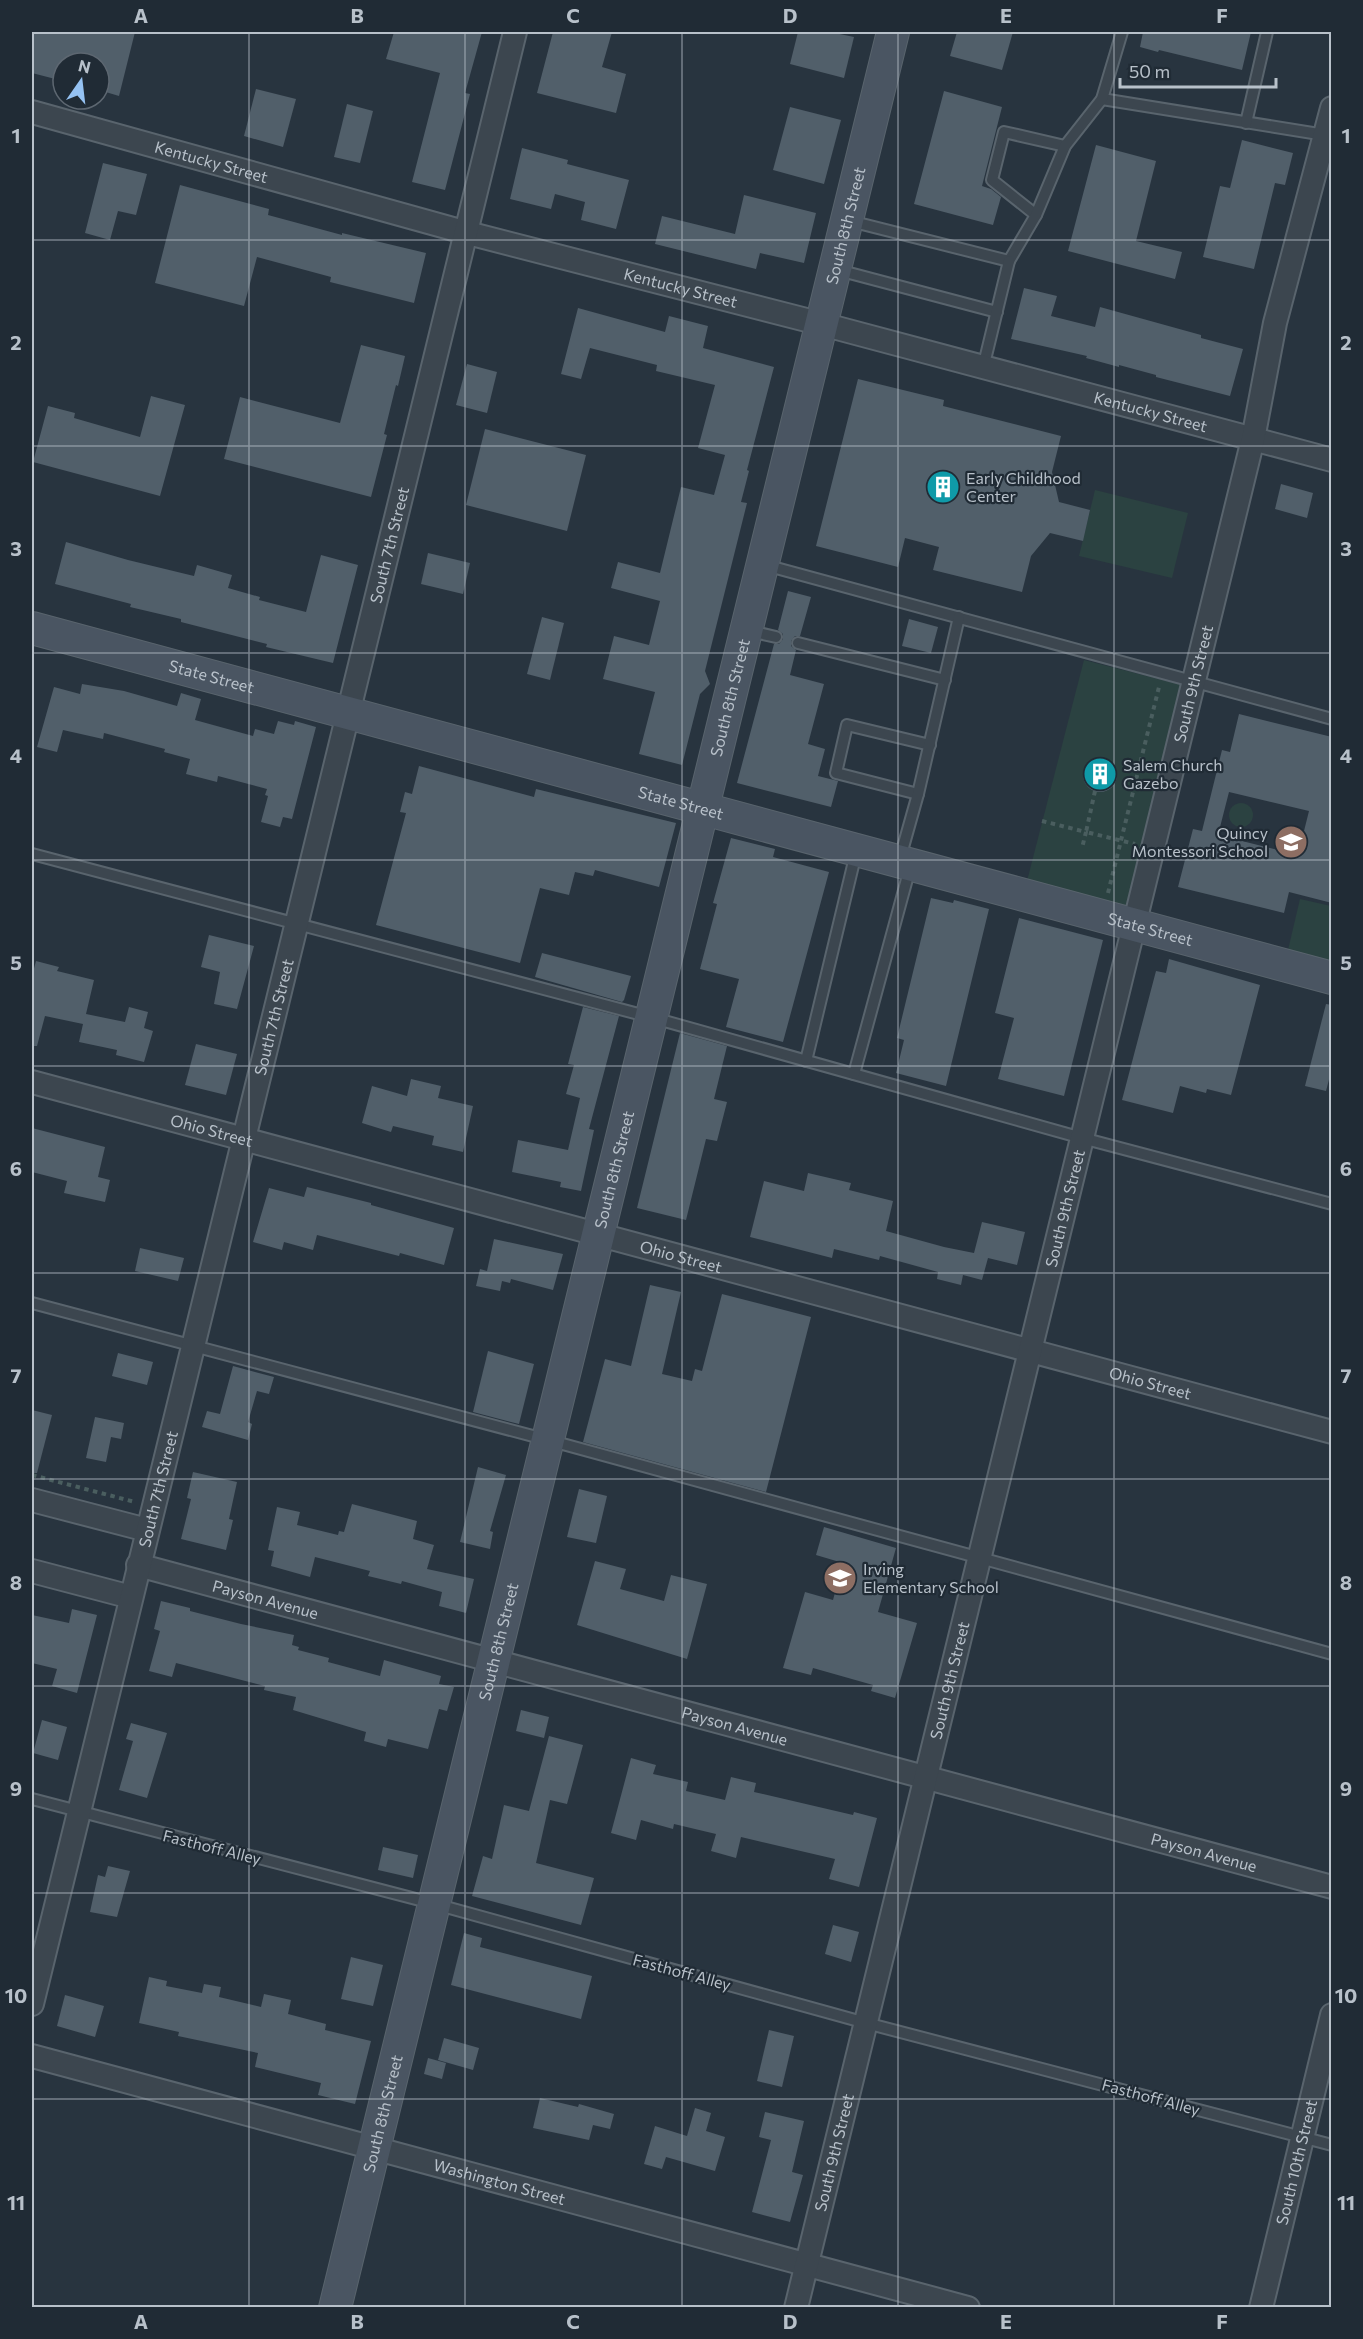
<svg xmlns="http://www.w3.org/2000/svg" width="1363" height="2339" font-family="Commissioner,sans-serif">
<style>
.green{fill:#2b4241}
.building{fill:#515f6a;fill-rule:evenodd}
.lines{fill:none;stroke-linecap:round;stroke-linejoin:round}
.lane-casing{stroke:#59646d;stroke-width:14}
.street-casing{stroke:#59646d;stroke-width:26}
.secondary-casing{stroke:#59646d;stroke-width:34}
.path{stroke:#4a5e5f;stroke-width:4;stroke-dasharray:4.5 4.5;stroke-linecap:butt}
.lane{stroke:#3c464f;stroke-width:10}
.street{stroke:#3c464f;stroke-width:22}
.secondary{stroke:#4a5562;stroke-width:32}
.grid{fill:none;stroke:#b8c1ca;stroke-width:1.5;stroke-opacity:0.55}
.labels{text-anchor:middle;stroke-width:4.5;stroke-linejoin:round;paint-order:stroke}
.street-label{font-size:16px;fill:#b8c1ca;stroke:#202b35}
.poi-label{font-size:16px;fill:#b8c1ca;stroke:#202b35;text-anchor:start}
.neatline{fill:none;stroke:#b8c1ca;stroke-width:2}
.grid-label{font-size:20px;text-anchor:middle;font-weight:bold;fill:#b8c1ca}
</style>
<rect width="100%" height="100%" fill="#28343f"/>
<g class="green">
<polygon points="1095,490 1188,513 1172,578 1079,556"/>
<polygon points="1084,660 1182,685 1126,906 1027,881"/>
<circle cx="1241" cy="815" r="12"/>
<polygon points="1300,899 1331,906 1331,961 1288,950"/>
</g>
<g class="building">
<polygon points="32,32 135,32 119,96 99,90 99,63 63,63 63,81 32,73"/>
<polygon points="394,32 482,32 465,93 470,94 445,190 412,182 440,73 386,59"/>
<polygon points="553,32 612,32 602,67 626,74 616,113 537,93"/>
<polygon points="798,32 830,32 854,37 844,78 790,64"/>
<polygon points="957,32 1013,32 1002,70 950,56"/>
<polygon points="1143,32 1251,32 1242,70 1159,50 1158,52 1140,47"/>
<polygon points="256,89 296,99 283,147 244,136"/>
<polygon points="944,91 1002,107 982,186 991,189 1001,197 993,225 914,204"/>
<polygon points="347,104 373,111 360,163 334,157"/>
<polygon points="790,107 841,120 824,184 773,170"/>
<polygon points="1242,140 1293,153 1285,185 1275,183 1254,269 1203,257 1220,186 1230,188"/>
<polygon points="1096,145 1156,161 1136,241 1182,252 1175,279 1068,251"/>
<polygon points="522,148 568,160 567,164 629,180 616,229 581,220 585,202 555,194 551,209 510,199"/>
<polygon points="103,163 147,174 136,215 118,211 110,240 85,233"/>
<polygon points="180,185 269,209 268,215 342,235 342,233 426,253 414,303 330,282 331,277 257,257 244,306 155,283"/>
<polygon points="744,195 816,213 804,263 760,253 756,269 655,244 662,216 735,234"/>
<polygon points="1024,288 1057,296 1051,316 1095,327 1100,307 1201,335 1201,338 1243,349 1230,396 1156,377 1156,375 1119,365 1119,367 1086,358 1087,356 1011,339"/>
<polygon points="578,308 665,332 669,316 708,326 703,348 774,367 747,470 749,471 741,502 747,503 705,671 710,684 700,694 682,765 639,754 655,692 603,679 614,636 649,645 660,601 611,588 618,562 660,573 681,487 714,495 725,455 698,448 715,385 656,371 657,365 590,348 581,379 561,374"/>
<polygon points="361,345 405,356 398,386 396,385 384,434 387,435 371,497 224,459 240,397 340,423"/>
<polygon points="467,364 497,372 487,413 456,405"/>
<polygon points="858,379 944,400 943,406 1061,436 1052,472 1059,502 1090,510 1083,541 1050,533 1031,556 1022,592 933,570 939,547 905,538 898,567 816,546"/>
<polygon points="151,396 185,405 160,496 33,462 48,406 75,413 74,418 140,437"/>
<polygon points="485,429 586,455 567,531 466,505"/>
<polygon points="1281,484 1313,493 1307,518 1275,509"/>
<polygon points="66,542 128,560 194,576 197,565 232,575 228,588 260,597 259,600 306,612 321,555 358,565 333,663 266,647 267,644 181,622 181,619 130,607 131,604 55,584"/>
<polygon points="428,553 470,563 463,594 421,584"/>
<polygon points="788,591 811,597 800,636 795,636 791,641 791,646 796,650 790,675 824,684 808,744 825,749 818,776 838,781 831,807 737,783 774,644 779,644 783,639 783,634 778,630"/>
<polygon points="542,617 564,623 550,680 527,674"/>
<polygon points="909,619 938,627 931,653 902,646"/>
<polygon points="82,684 124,691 177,706 181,693 201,699 195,720 253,736 255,729 274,734 278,721 294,725 295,721 316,727 292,819 283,817 280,827 261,822 268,796 265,795 267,789 218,776 217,782 186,774 190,759 164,752 165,749 104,733 103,739 63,730 57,752 37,747 54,687 80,694"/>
<path d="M1239,714L1332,737V903L1289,892L1284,913L1178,887L1193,829L1202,831L1222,750L1230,752ZM1229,792L1309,811L1298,855L1218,835Z"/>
<circle cx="1100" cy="775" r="17"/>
<polygon points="419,766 534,797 536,789 676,823 659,887 595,870 593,876 575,872 569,895 540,888 520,963 376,925 406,813 400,812 405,792 412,794"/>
<polygon points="731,838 775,849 773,857 829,872 783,1042 726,1027 739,979 700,969 717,904 713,903"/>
<polygon points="931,898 953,903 954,900 989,909 946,1086 896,1073 904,1040 897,1038"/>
<polygon points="1019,918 1103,940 1064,1096 998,1079 1014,1018 995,1013"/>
<polygon points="209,935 254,946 237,1009 214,1004 220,972 201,967"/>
<polygon points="542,953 631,976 624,1000 622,1002 535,977"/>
<polygon points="1169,959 1260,985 1231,1095 1207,1089 1206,1093 1180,1086 1173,1113 1122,1100 1156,971 1166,973"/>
<polygon points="36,961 59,967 57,971 94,980 86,1014 125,1022 129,1007 148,1012 144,1028 153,1031 144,1062 116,1055 117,1050 79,1042 83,1024 45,1016 37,1046 32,1046 32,976"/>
<polygon points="1326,1004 1332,1005 1332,1068 1326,1091 1305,1086"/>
<polygon points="583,1007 619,1016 589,1129 594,1130 581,1191 560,1187 561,1182 512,1172 518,1140 568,1150 580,1098 566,1094 574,1065 568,1064"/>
<polygon points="680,1033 727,1046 714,1099 727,1102 717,1141 706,1139 686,1220 637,1208"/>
<polygon points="196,1044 237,1054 226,1095 185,1085"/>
<polygon points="411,1079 441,1086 438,1098 473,1106 463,1152 432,1145 434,1136 393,1126 391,1132 362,1123 372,1086 407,1096"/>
<polygon points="32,1128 105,1147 98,1177 110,1180 105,1202 64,1193 67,1181 32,1172"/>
<polygon points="808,1173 851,1183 849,1190 893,1201 886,1231 944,1247 974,1253 982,1222 1025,1232 1017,1265 988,1258 982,1280 963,1275 961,1285 937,1279 938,1272 880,1256 879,1260 834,1249 832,1258 750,1237 764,1181 804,1191"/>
<polygon points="307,1187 371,1203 371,1205 454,1228 444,1265 400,1253 399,1256 317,1235 313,1250 284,1242 282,1250 253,1242 269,1188 304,1197"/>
<polygon points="494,1239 563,1254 553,1290 511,1279 510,1283 502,1281 500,1291 476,1286 480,1269 487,1271"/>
<polygon points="140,1248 184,1258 178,1281 135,1271"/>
<polygon points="650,1285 681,1292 662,1374 692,1381 695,1369 702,1371 722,1294 811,1317 766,1492 583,1442 605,1359 631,1366"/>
<polygon points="488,1351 534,1364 519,1424 473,1412"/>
<polygon points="118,1353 153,1362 147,1385 112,1376"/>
<polygon points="233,1366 274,1377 269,1394 257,1391 248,1422 252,1424 248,1440 202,1427 207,1411 220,1414"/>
<polygon points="32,1410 52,1415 37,1473 32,1473"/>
<polygon points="95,1417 124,1423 121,1439 111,1437 106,1462 86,1458"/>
<polygon points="478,1467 506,1475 490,1531 493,1532 490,1549 460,1542"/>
<polygon points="193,1472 237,1482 229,1519 233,1520 226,1550 181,1539 191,1499 187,1498"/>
<polygon points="579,1489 607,1496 596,1543 567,1537"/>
<polygon points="352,1504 417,1521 413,1539 434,1545 427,1569 474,1579 466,1613 439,1606 442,1592 402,1581 401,1584 368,1576 370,1571 315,1557 310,1577 271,1566 274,1551 268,1550 277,1507 300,1512 297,1525 338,1535 339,1531 344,1532"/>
<polygon points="824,1527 896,1548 878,1612 917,1623 895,1698 871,1691 873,1685 813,1668 811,1675 783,1668 805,1592 833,1600 843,1563 816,1555"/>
<polygon points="595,1561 626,1569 620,1589 664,1601 671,1575 707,1584 687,1659 577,1625"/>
<polygon points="161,1601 190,1608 190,1611 241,1624 294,1635 292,1645 299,1647 298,1650 329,1658 328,1662 380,1676 384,1660 441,1676 439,1684 454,1687 447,1711 439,1709 428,1749 388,1739 386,1747 364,1741 366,1732 293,1710 296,1697 264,1690 265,1686 176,1663 172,1677 149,1671 160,1631 154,1629"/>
<polygon points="72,1609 97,1615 77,1693 52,1686 57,1669 32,1663 32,1615 69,1623"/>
<polygon points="521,1710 549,1717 544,1738 516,1731"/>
<polygon points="42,1720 67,1727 58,1760 33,1753"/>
<polygon points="131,1723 167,1733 147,1798 119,1790 133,1741 126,1739"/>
<polygon points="549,1736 583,1745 567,1804 550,1800 536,1863 594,1878 581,1925 472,1896 483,1856 492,1859 504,1805 529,1811"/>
<polygon points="631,1758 656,1765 653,1774 688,1782 686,1791 725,1800 731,1777 756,1783 754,1792 853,1815 854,1812 877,1818 859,1887 829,1879 835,1859 741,1837 736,1858 711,1851 716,1834 674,1824 673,1829 641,1820 636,1840 611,1833"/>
<polygon points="383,1847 418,1855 413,1878 378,1870"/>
<polygon points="108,1866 130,1871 117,1917 90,1912 98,1875 105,1877"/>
<polygon points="833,1925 859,1932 851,1962 825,1954"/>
<polygon points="464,1933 482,1938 480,1947 592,1976 581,2019 451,1985"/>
<polygon points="351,1957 383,1965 373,2006 341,1999"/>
<polygon points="149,1977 167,1981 166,1986 202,1993 204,1984 221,1987 219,1997 261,2007 264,1994 291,2000 288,2014 326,2024 325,2030 371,2041 355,2104 318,2095 321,2083 255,2067 258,2053 178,2036 179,2032 139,2023"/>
<polygon points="65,1995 104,2006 95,2037 57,2026"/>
<polygon points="769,2030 794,2036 782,2087 757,2081"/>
<polygon points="444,2038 479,2048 473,2070 438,2060"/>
<polygon points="428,2058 446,2063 442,2079 424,2074"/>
<polygon points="540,2098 578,2107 579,2104 614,2114 610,2129 593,2125 589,2140 533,2128"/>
<polygon points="695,2108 711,2113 706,2131 725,2137 715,2171 666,2157 662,2169 644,2164 655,2126 687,2136"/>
<polygon points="765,2112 804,2121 792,2172 803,2175 790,2222 752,2212 771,2140 759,2137"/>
</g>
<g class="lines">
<g class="lane-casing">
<g id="lane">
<polyline points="1102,99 1325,135"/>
<polyline points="1246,123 1267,32"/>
<polyline points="1036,215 992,180 1004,132 1065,146"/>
<polyline points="850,221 1009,261 1036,215 1065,146 1102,99 1122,32"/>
<polyline points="838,270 997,312"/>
<polyline points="983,368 1009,261"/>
<polyline points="765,565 1332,719"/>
<polyline points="750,631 776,637"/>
<polyline points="798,643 945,680"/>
<polyline points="918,794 836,773 847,725 930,745"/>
<polyline points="32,854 650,1017 1082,1138 1332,1204"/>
<polyline points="900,858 918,794 959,617"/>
<polyline points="806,1061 856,853"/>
<polyline points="854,1074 910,868"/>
<polyline points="32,1303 548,1440 1332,1654"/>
<polyline points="32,1799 435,1904 866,2023 1332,2145"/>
</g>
</g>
<g class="street-casing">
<g id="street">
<path id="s1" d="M32,112L464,232L822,324L1332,460"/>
<path id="s2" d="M32,1082L1332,1432"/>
<polyline points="32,1500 147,1530"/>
<path id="s3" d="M138,1565L1332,1887"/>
<polyline points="32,1571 131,1597"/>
<path id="s4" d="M32,2004L515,32"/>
<path id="s5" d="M32,2056L968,2308"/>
<path id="s6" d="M796,2308L1253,439L1275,323L1332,108"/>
<path id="s7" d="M1261,2308L1332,2015"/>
</g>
</g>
<g class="secondary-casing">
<g id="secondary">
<path id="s8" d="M32,628L1332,978"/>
<path id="s9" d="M335,2308L893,32"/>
</g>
</g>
<g class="path">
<polyline points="1095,791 1086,832 1135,844"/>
<polyline points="1042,821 1086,832 1082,848"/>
<polyline points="1108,893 1159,687"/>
<polyline points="32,1475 135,1502"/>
</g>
<use href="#lane" class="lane"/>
<use href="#street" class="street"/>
<use href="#secondary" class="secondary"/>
</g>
<path class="grid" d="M249,32V2308M465,32V2308M682,32V2308M898,32V2308M1114,32V2308M32,240H1332M32,446H1332M32,653H1332M32,860H1332M32,1066H1332M32,1273H1332M32,1479H1332M32,1686H1332M32,1893H1332M32,2099H1332"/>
<defs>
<g id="building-disc" transform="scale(1.725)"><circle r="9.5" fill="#0f9aa8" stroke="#202b35"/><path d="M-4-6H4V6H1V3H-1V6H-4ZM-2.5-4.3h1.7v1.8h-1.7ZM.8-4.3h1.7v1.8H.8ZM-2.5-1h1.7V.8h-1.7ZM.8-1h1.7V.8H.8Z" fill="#fff"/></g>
<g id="school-disc" transform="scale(1.725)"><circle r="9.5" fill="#8d6e63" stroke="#202b35"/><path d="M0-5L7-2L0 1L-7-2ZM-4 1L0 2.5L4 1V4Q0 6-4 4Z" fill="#fff"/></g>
</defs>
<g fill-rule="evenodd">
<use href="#building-disc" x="943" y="487"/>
<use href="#building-disc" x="1100" y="774"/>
<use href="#school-disc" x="1291" y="842"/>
<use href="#school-disc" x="840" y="1578"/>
</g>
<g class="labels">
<g class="street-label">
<text dy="6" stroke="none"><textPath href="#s1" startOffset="186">Kentucky Street</textPath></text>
<text dy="6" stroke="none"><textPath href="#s9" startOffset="2144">South 8th Street</textPath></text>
<text dy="6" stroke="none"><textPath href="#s1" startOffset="672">Kentucky Street</textPath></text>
<text dy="6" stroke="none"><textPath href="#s1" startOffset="1158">Kentucky Street</textPath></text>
<text dy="6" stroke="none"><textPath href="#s4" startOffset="1502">South 7th Street</textPath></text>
<text dy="6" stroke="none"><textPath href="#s8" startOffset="186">State Street</textPath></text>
<text dy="6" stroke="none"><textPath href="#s6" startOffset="1672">South 9th Street</textPath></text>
<text dy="6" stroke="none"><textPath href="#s9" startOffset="1658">South 8th Street</textPath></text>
<text dy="6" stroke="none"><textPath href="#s8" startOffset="672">State Street</textPath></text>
<text dy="6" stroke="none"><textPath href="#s8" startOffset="1158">State Street</textPath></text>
<text dy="6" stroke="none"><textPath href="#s4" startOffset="1016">South 7th Street</textPath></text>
<text dy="6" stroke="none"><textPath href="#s2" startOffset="186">Ohio Street</textPath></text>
<text dy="6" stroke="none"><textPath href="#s9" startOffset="1172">South 8th Street</textPath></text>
<text dy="6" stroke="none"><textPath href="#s6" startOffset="1132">South 9th Street</textPath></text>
<text dy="6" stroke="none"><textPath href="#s2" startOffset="672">Ohio Street</textPath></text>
<text dy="6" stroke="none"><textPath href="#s2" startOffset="1158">Ohio Street</textPath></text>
<text dy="6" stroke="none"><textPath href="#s4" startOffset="530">South 7th Street</textPath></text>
<text dy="6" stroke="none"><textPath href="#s3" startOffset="132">Payson Avenue</textPath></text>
<text dy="6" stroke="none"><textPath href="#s9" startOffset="686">South 8th Street</textPath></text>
<text dy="6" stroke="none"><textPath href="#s6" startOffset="646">South 9th Street</textPath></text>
<text dy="6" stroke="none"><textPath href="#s3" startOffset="618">Payson Avenue</textPath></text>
<text transform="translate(212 1847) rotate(14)" y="6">Fasthoff Alley</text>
<text dy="6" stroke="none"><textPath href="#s3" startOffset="1104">Payson Avenue</textPath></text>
<text transform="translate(682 1972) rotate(15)" y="6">Fasthoff Alley</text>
<text transform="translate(1151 2097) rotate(15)" y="6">Fasthoff Alley</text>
<text dy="6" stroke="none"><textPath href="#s9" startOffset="200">South 8th Street</textPath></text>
<text dy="6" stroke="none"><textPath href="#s6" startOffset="160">South 9th Street</textPath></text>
<text dy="6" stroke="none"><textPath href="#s7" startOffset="150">South 10th Street</textPath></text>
<text dy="6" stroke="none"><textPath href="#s5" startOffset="484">Washington Street</textPath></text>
</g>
<g class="poi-label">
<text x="966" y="484">Early Childhood<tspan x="966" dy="18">Center</tspan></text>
<text x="1123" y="771">Salem Church<tspan x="1123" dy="18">Gazebo</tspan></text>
<text x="1268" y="839" text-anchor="end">Quincy<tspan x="1268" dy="18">Montessori School</tspan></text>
<text x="863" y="1575">Irving<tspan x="863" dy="18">Elementary School</tspan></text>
</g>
</g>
<rect width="1363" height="2339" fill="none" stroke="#202b35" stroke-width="66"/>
<g transform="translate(81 81) rotate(14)"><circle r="28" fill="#202b35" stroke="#5d6771" stroke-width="1.5"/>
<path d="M0-4.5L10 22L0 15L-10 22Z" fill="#95c2f2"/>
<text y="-9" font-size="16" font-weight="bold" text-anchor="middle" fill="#b8c1ca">N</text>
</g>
<path d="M1120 78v9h156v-9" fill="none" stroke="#b8c1ca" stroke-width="3"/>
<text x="1129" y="78" font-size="18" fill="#b8c1ca" stroke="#202b35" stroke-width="4.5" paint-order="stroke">50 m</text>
<rect x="33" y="33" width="1297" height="2273" class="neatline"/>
<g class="grid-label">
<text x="141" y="23">A</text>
<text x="357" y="23">B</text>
<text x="573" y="23">C</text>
<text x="790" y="23">D</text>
<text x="1006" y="23">E</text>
<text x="1222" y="23">F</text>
<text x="16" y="143">1</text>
<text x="1346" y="143">1</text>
<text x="16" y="350">2</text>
<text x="1346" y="350">2</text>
<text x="16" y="556">3</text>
<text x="1346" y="556">3</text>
<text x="16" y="763">4</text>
<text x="1346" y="763">4</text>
<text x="16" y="970">5</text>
<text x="1346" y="970">5</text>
<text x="16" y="1176">6</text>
<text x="1346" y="1176">6</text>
<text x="16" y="1383">7</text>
<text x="1346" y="1383">7</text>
<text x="16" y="1590">8</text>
<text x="1346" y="1590">8</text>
<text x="16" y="1796">9</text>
<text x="1346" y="1796">9</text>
<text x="16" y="2003">10</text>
<text x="1346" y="2003">10</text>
<text x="16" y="2210">11</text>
<text x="1346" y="2210">11</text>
<text x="141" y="2329">A</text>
<text x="357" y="2329">B</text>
<text x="573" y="2329">C</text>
<text x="790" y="2329">D</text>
<text x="1006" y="2329">E</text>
<text x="1222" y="2329">F</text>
</g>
</svg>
